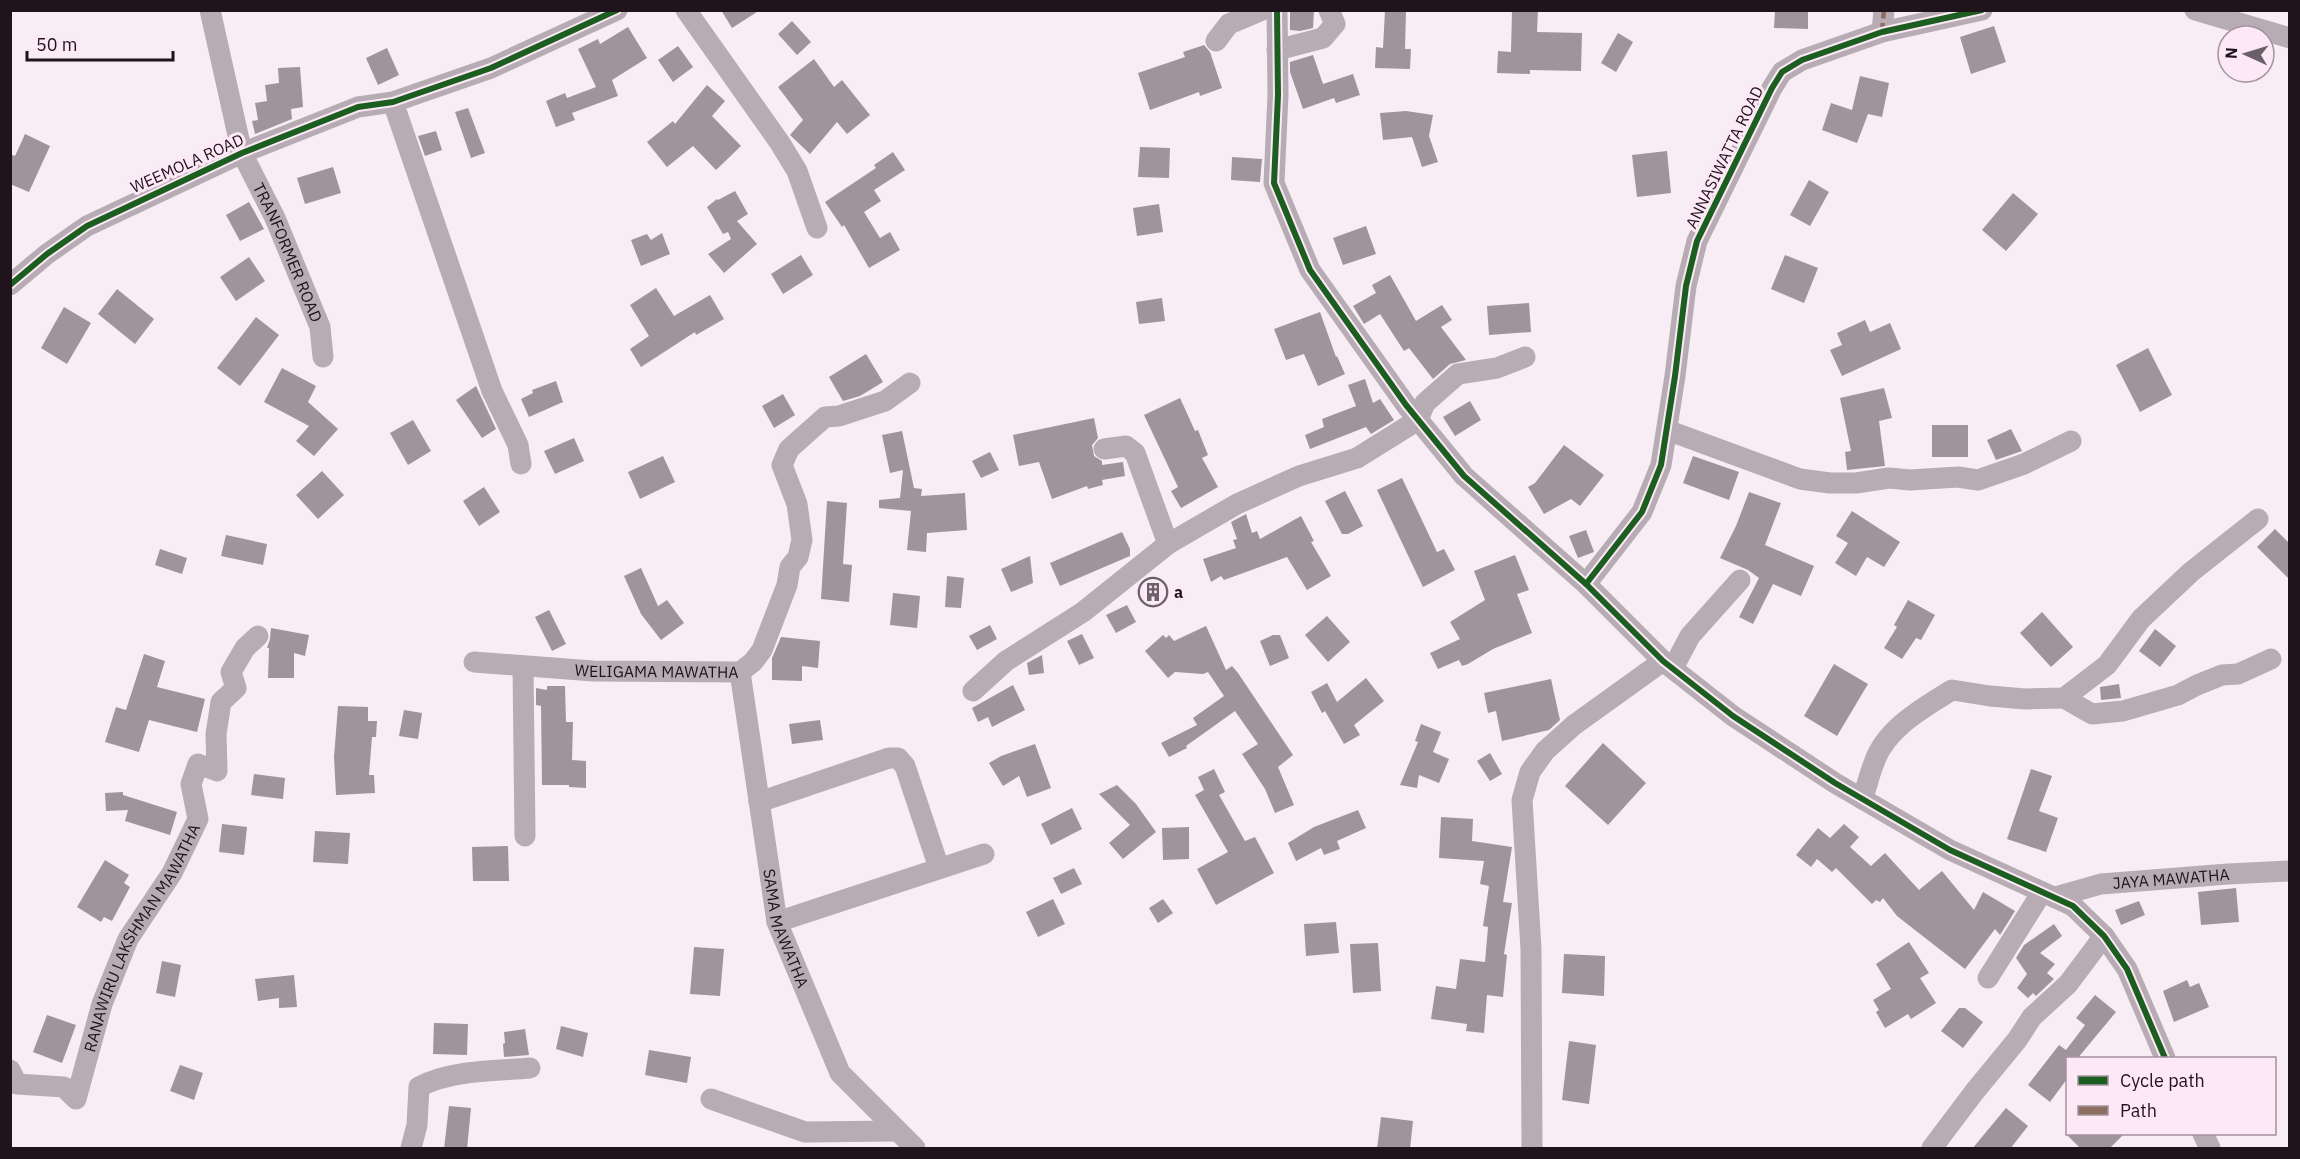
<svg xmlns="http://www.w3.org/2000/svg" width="2300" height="1159" font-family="'IBM Plex Sans',sans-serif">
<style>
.building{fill:#9f949c}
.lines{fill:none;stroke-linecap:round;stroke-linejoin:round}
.minor{stroke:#b8acb4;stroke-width:21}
.quiet{stroke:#8d6e63;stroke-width:4.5;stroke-dasharray:9 4.5;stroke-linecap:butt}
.cycleway-casing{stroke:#fde8f6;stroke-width:10}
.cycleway{stroke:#1b5e20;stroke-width:6}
.labels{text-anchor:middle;stroke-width:6;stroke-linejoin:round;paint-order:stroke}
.street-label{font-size:16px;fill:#1f131c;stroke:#fde8f6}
.poi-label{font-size:16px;font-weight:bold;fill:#1f131c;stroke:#fde8f6;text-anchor:start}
</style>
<rect width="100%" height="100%" fill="#f8edf5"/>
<g class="building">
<polygon points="721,10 760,10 732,28"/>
<polygon points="1290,10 1314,10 1313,28 1300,31 1290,30"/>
<polygon points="1385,10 1406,10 1405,49 1411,49 1410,69 1375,68 1376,47 1383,48"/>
<polygon points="1512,10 1538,10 1537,32 1582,33 1581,71 1530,70 1530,74 1497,73 1498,51 1511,52"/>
<polygon points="1775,10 1808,10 1808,29 1774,28"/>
<polygon points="792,21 811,42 797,55 778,34"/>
<polygon points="1994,26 2006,62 1971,74 1960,37"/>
<polygon points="628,27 647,58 612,80 618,96 572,113 575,120 556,127 546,101 565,93 567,98 596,87 578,49 598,39 600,44"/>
<polygon points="1618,33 1633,42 1616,72 1601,63"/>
<polygon points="1204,45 1210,52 1222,88 1200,96 1199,92 1150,110 1138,73 1185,57 1183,52"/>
<polygon points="678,46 693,67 673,82 658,60"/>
<polygon points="387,48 399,75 378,85 366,58"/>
<polygon points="1313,55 1323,84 1353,74 1360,95 1336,103 1334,98 1303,109 1290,72 1290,62"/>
<polygon points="814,59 834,87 842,80 870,115 847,134 837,122 810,154 790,135 803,120 778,87"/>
<polygon points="300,67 303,107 291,109 292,119 255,134 252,121 258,120 255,103 267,101 265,85 279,83 278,68"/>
<polygon points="1860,76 1889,83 1882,117 1868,114 1857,143 1822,130 1831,103 1852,110"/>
<polygon points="707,85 725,101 712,116 741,146 716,170 693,146 667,167 647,142 673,121 675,124"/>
<polygon points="468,108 485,153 471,158 455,112"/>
<polygon points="1406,111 1433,115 1429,136 1438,162 1422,167 1412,137 1383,140 1380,113"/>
<polygon points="436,131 442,150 425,156 418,136"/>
<polygon points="25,134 50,146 29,192 10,184 10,154 15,156"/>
<polygon points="1140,147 1170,148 1169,178 1138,177"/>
<polygon points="1667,151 1671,193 1637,197 1632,155"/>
<polygon points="893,152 905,170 874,190 881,201 864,212 880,238 890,232 900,250 869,268 844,225 842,227 825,202 876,168 874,165"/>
<polygon points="1232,157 1262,159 1260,182 1231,180"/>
<polygon points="333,167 341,193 305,204 297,178"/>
<polygon points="1809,180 1829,192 1810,226 1790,215"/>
<polygon points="735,191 748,214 737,221 757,244 724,273 708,254 731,239 728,232 723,234 707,207 717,199 718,200"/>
<polygon points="2013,193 2038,214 2006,251 1982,230"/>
<polygon points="249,202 264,229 240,241 226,215"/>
<polygon points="1159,204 1163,232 1137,236 1133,208"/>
<polygon points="1366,226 1376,254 1343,265 1333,238"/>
<polygon points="662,233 670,254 641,266 631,240 647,234 651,240"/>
<polygon points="801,255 813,275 783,294 771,274"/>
<polygon points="1785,255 1818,268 1804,303 1771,289"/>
<polygon points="249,257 265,281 236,301 220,277"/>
<polygon points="1390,275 1416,321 1442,305 1452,320 1441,327 1466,360 1450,364 1433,379 1409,348 1404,351 1380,314 1364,324 1353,306 1376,293 1372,285"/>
<polygon points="656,288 674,316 710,295 724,319 696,335 695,332 641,367 630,349 649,336 630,305"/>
<polygon points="117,289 154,319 135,344 98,314"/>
<polygon points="1162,298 1165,321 1139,324 1136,302"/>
<polygon points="1529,303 1531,332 1489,335 1487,306"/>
<polygon points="64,307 91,323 67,364 41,348"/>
<polygon points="1320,312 1336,357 1337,356 1345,374 1318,386 1304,354 1286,360 1274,329"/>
<polygon points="256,317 279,335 240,386 217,368"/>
<polygon points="1865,320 1870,332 1890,323 1901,349 1842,376 1830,350 1842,345 1837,333"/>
<polygon points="2148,348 2172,395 2140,412 2116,365"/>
<polygon points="866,354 883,382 860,396 843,401 829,377"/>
<polygon points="282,368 316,386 308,402 338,429 314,456 296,441 309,426 264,402"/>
<polygon points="1365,379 1373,403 1380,399 1394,420 1371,434 1366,427 1310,449 1305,435 1324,427 1322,419 1356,406 1348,385"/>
<polygon points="556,381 563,402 529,417 521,399 533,393 532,390"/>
<polygon points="476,386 496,429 482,438 456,400"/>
<polygon points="1884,388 1892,418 1879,421 1885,466 1847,470 1845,452 1851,451 1840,398"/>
<polygon points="783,394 795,415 774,428 762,406"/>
<polygon points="1180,398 1195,431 1198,430 1208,455 1202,458 1218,487 1181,508 1171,491 1178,487 1144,415"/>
<polygon points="1470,401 1481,420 1455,436 1443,417"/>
<polygon points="1094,418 1098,438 1092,445 1094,456 1102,461 1102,465 1123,462 1125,476 1102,480 1103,485 1088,489 1087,486 1052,499 1039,462 1019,466 1013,435"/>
<polygon points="413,420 431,451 408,465 390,433"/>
<rect x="1932" y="425" width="36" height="32"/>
<polygon points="2011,429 2022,451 1996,460 1987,440"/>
<polygon points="902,431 914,488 922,489 921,496 965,493 967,530 927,533 926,552 907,550 911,511 879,508 879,500 900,498 903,470 890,473 882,435"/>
<polygon points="574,438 584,461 555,474 544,451"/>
<polygon points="1564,445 1604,475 1580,506 1571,499 1544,514 1528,487 1535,483"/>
<polygon points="990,452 999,470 981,478 972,461"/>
<polygon points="663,456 675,482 640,499 628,472"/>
<polygon points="1693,456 1739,472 1729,500 1683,483"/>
<polygon points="322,471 344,495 318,519 296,495"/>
<polygon points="1402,478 1437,552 1444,549 1455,570 1423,587 1377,490"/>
<polygon points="484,487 500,512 479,526 463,501"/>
<polygon points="1345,491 1363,526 1348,534 1342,534 1325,501"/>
<polygon points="1749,492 1781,503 1765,545 1814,566 1801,596 1773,584 1753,624 1739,617 1759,578 1748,570 1720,558 1736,526"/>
<polygon points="827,501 847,503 843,564 852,565 849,602 821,599"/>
<polygon points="1852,511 1900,542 1884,567 1867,557 1856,576 1835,563 1848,543 1836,536"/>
<polygon points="1246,514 1252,533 1257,531 1260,539 1301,516 1314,541 1311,542 1331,576 1307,590 1287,557 1224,580 1221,576 1211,582 1203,559 1236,548 1233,540 1237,539 1231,522"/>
<polygon points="2275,529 2289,543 2289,579 2257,547"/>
<polygon points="1586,530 1594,552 1578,558 1569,536"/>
<polygon points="1122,532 1130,549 1130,556 1060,586 1050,563"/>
<polygon points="226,535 267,544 263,565 221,556"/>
<polygon points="160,549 187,558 182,574 155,565"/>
<polygon points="1515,555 1529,590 1517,594 1532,633 1493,649 1468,664 1462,666 1459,660 1438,669 1430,653 1460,639 1450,622 1485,600 1474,571"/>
<polygon points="1030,556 1033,583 1011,592 1001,569"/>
<polygon points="641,568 658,606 667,600 684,623 661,640 641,614 624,576"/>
<polygon points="947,576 964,578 961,608 945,607"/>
<polygon points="1161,580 1164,600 1145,603 1141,583"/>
<polygon points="893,593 920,596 917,628 890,625"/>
<polygon points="1908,600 1935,615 1921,640 1916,638 1902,659 1884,648 1897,627 1894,625"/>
<polygon points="1127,605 1136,622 1116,633 1106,615"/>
<polygon points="549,610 566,644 552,651 535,617"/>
<polygon points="2042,612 2073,647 2051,667 2020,633"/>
<polygon points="1327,616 1350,642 1328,662 1305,635"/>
<polygon points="990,625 997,639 977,650 969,636"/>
<polygon points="1206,626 1226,670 1232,666 1238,673 1293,755 1278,767 1294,805 1275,813 1265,789 1242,754 1258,744 1235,711 1186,746 1187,748 1169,757 1161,743 1197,725 1193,718 1224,696 1208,672 1203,674 1175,672 1168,678 1145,651 1163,635 1166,638 1169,635 1174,641"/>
<polygon points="271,628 309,635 305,656 294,653 294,678 268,678 269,648 267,648 270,639"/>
<polygon points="2155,629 2176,646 2160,667 2139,651"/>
<polygon points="1082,634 1094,658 1079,665 1067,641"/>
<polygon points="1273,635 1280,635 1289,658 1270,666 1260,641"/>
<polygon points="781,637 820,641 818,668 802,666 802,681 772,680 772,658"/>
<polygon points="144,654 165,661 157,687 205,699 197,732 149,720 139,752 105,742 116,707 126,710"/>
<polygon points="1042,655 1044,673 1029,675 1027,663"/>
<polygon points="1834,664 1868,684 1837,736 1804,716"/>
<polygon points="1366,678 1384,701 1354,725 1360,735 1344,744 1325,711 1322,713 1311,692 1327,683 1337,702"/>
<polygon points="1551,679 1560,720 1549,730 1502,741 1496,711 1488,713 1484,693"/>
<polygon points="2119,684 2121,698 2101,700 2100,687"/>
<polygon points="1013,685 1025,710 992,727 988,717 978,722 972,708"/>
<polygon points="547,686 565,686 566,722 573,722 572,760 586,761 586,788 569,787 569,785 542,785 541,706 536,705 536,688 547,690"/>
<polygon points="338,706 368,707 368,721 377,721 376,737 372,737 369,775 374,775 375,793 336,795 334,757"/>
<polygon points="404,710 422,713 418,739 399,736"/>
<polygon points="820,720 823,740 792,744 789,724"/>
<polygon points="1421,724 1441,732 1433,752 1449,759 1439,783 1419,775 1417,788 1400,785 1418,742 1415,741"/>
<polygon points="1603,743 1646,783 1608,825 1565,786"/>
<polygon points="1035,744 1051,788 1027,797 1019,776 1003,786 989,763 1001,756"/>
<polygon points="1490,753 1502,774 1490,781 1477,761"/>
<polygon points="1214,769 1225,792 1219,795 1245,841 1255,837 1274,873 1216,905 1197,869 1228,852 1195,795 1204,790 1198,777"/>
<polygon points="2031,769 2052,776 2039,811 2058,818 2046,852 2007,839"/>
<polygon points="254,774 285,778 283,799 251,795"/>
<polygon points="1117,785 1136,804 1156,832 1123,859 1109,843 1130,825 1099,794"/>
<polygon points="123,792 123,795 177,812 170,835 125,821 128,810 106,811 105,793"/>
<polygon points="1072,808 1082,829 1051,845 1041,824"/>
<polygon points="1358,810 1366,828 1337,841 1340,849 1324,855 1321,848 1296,861 1288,843 1314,827"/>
<polygon points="1441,817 1473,819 1472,841 1512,847 1503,902 1512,903 1504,954 1507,955 1503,997 1487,995 1484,1033 1466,1031 1467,1024 1431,1019 1436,986 1456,989 1460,959 1485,962 1488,927 1483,926 1489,886 1480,884 1484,861 1439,858"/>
<polygon points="222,824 247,827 244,855 219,852"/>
<polygon points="1844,824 1859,837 1850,847 1871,866 1885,853 1919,890 1942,871 1974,910 1983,892 2015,911 2000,935 1995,929 1965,969 1897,916 1883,898 1880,902 1876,900 1872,904 1836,868 1832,872 1817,859 1811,867 1796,855 1818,828 1830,838"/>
<polygon points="1189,827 1189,859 1163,860 1162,828"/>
<polygon points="315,831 350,833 348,864 313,862"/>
<polygon points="508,846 509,881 473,881 472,847"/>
<polygon points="105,860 129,875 124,883 130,887 112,921 104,917 101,922 77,907"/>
<polygon points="1074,868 1082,884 1061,894 1053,878"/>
<polygon points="2236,888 2239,922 2201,925 2198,892"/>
<polygon points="1053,899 1065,924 1038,937 1026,912"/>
<polygon points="1163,899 1173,913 1158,923 1149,908"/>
<polygon points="2139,901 2145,915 2121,925 2115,910"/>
<polygon points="1336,922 1339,953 1306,956 1304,924"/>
<polygon points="2054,924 2062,936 2040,953 2055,964 2047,973 2054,979 2036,996 2033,993 2028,998 2017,988 2027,974 2016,958 2024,945"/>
<polygon points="1909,942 1929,973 1920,978 1936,1003 1911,1019 1908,1014 1885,1028 1876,1012 1879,1010 1873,1000 1891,989 1876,964"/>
<polygon points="1378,943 1381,991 1353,993 1350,944"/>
<polygon points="694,947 724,949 720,996 690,994"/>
<polygon points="1564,954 1605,956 1604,996 1562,993"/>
<polygon points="162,961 181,965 175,997 156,993"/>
<polygon points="294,975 297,1007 279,1008 279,998 258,1001 255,979"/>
<polygon points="2187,980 2190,987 2199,983 2209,1007 2174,1022 2163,991"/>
<polygon points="2095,995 2116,1012 2077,1059 2067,1059 2067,1079 2050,1102 2028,1085 2059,1045 2066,1050 2085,1025 2076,1018"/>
<polygon points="1959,1008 1965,1008 1983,1022 1963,1048 1941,1031"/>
<polygon points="47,1015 76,1025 62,1063 33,1052"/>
<polygon points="434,1023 468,1024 467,1055 433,1054"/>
<polygon points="561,1026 588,1033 583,1057 556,1049"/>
<polygon points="525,1029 529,1055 504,1057 503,1044 505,1043 504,1032"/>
<polygon points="1569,1041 1596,1045 1589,1104 1562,1100"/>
<polygon points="649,1050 691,1057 687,1083 645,1075"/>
<polygon points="180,1065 203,1073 194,1100 170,1091"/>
<polygon points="449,1106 471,1108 467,1149 444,1149"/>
<polygon points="2006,1108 2028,1126 2010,1149 1972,1149"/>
<polygon points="1381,1117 1413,1121 1410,1149 1377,1149"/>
<polygon points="2066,1134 2124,1134 2109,1149 2081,1149"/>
</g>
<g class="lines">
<g class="minor">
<path id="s1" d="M210,10L242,153L275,218L320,327L323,357"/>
<polyline points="686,10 780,143 797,171 817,228"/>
<polyline points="1277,10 1278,95 1274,183 1310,270 1406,405 1464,476 1586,584 1663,661 1733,716 1835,783 1950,850 2073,906 2104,936 2127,969 2165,1058"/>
<polyline points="2195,10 2290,38"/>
<polyline points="1882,32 1884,10"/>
<polyline points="1216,41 1229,24 1262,10"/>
<polyline points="1277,50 1323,38 1335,24 1329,10"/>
<polyline points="393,102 492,391 518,445 521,464"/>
<polyline points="10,285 47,254 87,226 242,153 358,107 393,102 491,68 617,10"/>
<polyline points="1667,430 1800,479 1830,483 1856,483 1889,478 1910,480 1958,477 1978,480 2024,464 2071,441"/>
<polyline points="1104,449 1126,446 1135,453 1168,544"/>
<polyline points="1586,584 1642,512 1661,465 1675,376 1686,286 1697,241 1772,88 1782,72 1802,60 1882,32 1982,10"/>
<path id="s2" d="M474,662L593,671L740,672L753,662L762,650L787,585L790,567L798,557L802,540L797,504L782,465L789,449L825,417L839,416L885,401L910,383"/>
<polyline points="523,666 525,836"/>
<polyline points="1673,668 1690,636 1740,580"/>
<path id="s3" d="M740,672L777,922L840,1073L915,1148"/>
<polyline points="973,691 1006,661 1083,612 1168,544 1237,504 1299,476 1357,458 1418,420 1425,403 1458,374 1497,368 1525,357"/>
<polyline points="2064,698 2092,714 2123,711 2178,695 2197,685 2222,675 2238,674 2271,659"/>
<path d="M1862,799C1867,787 1869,775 1874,763C1885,729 1923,708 1952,690L1990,696L2025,699L2064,698L2107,665L2141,619L2191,572L2258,519"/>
<polyline points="759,802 889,758 898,758 905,766 939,868"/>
<path id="s4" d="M2055,897L2101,884L2228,874L2290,871"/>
<polyline points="777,922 984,854"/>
<polyline points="1988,978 2042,892"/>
<path id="s5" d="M10,1070L17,1084L64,1087L76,1099L102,1004L128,939L172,873L198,819L191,784L198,764L217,771L216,734L221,702L236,688L231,672L245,648L258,636"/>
<polyline points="711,1099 805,1132 897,1131"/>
<polyline points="2203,1134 2210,1148"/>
<path d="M411,1148L417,1125L419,1087C449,1070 496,1071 530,1068"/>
<polyline points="1532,1148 1531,949 1522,800 1530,772 1545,751 1574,725 1663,661"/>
<polyline points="1932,1148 1975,1091 2017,1040 2032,1017 2068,984 2104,936"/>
</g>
<polyline class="quiet" points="1882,32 1884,10"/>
<g class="cycleway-casing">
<g id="cycleway">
<polyline points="1277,10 1278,95 1274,183 1310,270 1406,405 1464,476 1586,584 1663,661 1733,716 1835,783 1950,850 2073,906 2104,936 2127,969 2165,1058"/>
<polyline points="10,285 47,254 87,226 242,153 358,107 393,102 491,68 617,10"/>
<polyline points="1586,584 1642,512 1661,465 1675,376 1686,286 1697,241 1772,88 1782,72 1802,60 1882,32 1982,10"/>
</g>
</g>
<use href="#cycleway" class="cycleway"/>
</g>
<defs>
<g id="building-ring" transform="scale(1.5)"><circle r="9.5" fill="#fde8f6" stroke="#6b5f68" stroke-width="1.5"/><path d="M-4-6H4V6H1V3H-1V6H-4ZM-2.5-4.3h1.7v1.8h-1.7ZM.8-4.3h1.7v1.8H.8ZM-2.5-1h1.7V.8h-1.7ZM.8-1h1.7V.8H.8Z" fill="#6b5f68"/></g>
</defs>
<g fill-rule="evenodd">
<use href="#building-ring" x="1153" y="592"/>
</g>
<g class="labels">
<g class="street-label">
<text transform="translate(1724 157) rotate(-64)" y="6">ANNASIWATTA ROAD</text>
<text transform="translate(187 163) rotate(-24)" y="6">WEEMOLA ROAD</text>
<text dy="6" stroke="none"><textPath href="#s1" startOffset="256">TRANFORMER ROAD</textPath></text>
<text dy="6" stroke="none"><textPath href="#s2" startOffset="183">WELIGAMA MAWATHA</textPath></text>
<text dy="6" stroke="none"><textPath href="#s4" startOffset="118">JAYA MAWATHA</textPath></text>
<text dy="6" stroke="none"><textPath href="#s3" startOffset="261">SAMA MAWATHA</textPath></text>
<text dy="6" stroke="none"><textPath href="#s5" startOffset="255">RANAWIRU LAKSHMAN MAWATHA</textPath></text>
</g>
<g class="poi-label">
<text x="1174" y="598">a</text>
</g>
</g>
<rect width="2300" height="1159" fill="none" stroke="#1f131c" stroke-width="24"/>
<rect x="2066" y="1057" width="210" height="78" fill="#fde8f6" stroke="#a4939f" stroke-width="1.5"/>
<rect x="2078" y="1076" width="30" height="9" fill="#1b5e20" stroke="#a4939f" stroke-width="1.5"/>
<text x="2120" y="1087" font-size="18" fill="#1f131c">Cycle path</text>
<rect x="2078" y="1106" width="30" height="9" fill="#8d6e63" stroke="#a4939f" stroke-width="1.5"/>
<text x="2120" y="1117" font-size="18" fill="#1f131c">Path</text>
<g transform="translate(2246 54) rotate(274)"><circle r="28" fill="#fde8f6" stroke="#a4939f" stroke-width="1.5"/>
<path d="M0-4.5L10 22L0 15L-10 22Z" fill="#6b5f68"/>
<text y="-9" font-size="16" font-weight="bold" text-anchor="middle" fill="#1f131c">N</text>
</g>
<path d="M27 51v9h146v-9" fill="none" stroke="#1f131c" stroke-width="3"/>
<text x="36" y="51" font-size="18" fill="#1f131c" stroke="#fde8f6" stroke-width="4.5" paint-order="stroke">50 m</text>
</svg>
